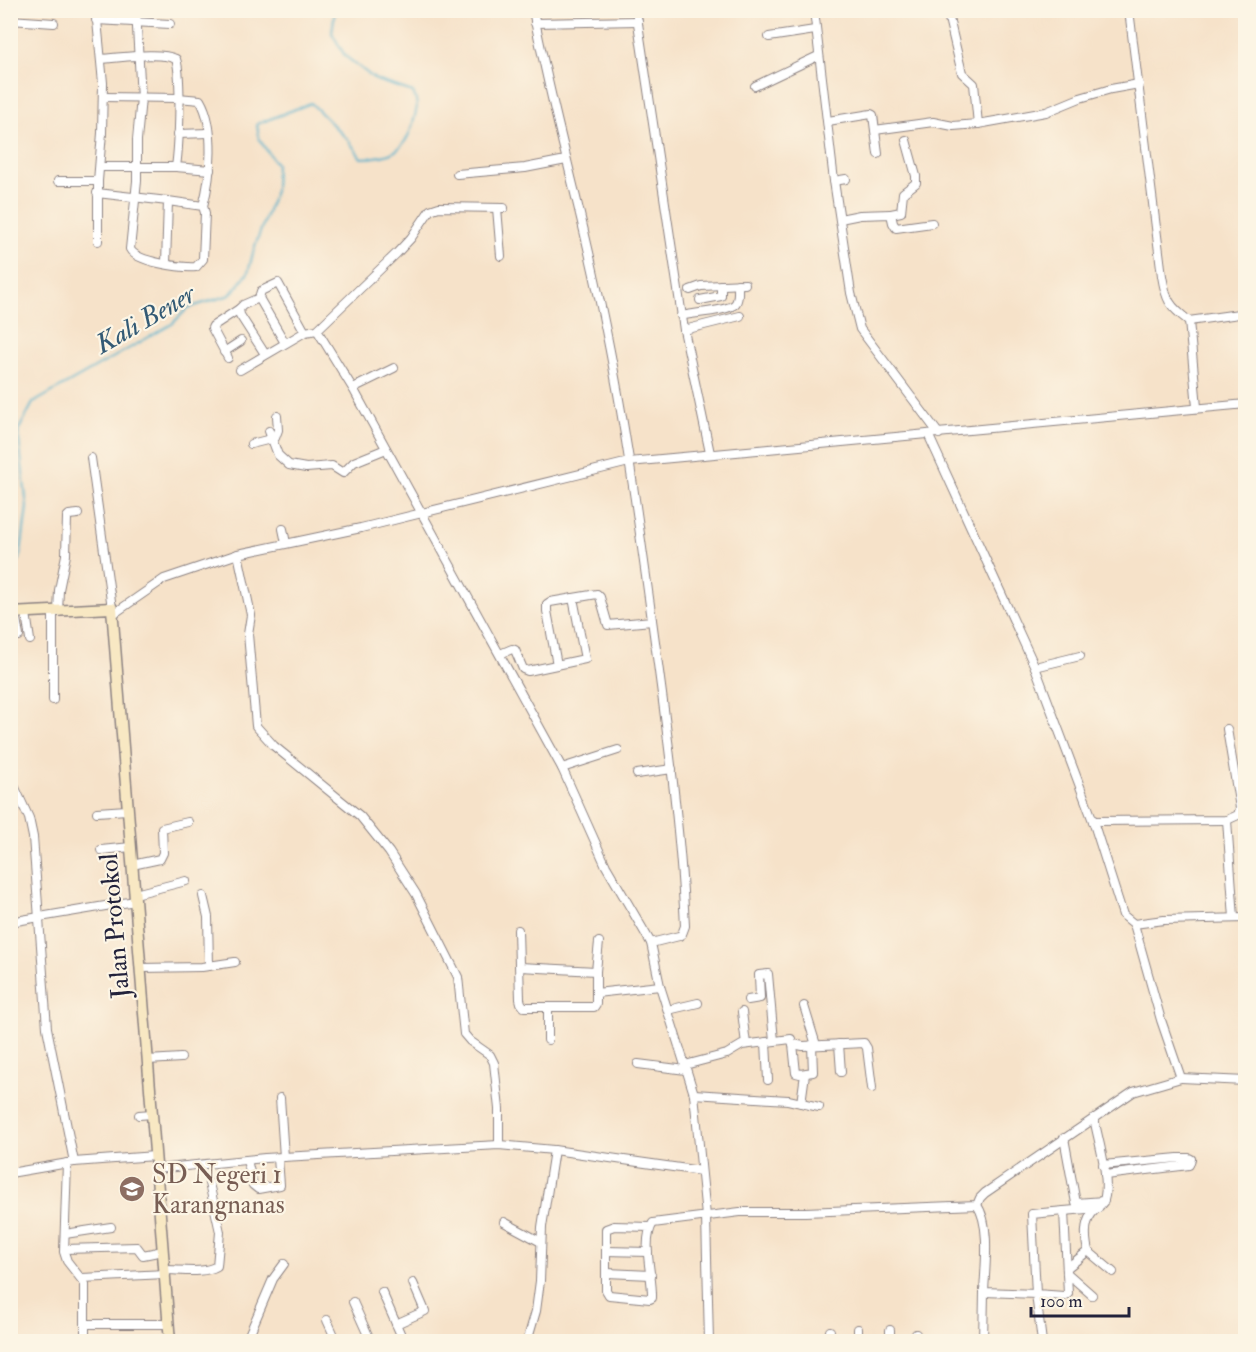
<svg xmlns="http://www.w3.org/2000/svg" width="1256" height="1352" font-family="'IM FELL Double Pica',serif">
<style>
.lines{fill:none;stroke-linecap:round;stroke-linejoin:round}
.stream{stroke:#4caecb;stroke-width:2}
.street-casing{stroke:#8c8282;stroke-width:10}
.secondary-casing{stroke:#8c8282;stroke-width:13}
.street{stroke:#fff;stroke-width:8}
.secondary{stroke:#f8e8c3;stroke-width:10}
.labels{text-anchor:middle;stroke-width:4.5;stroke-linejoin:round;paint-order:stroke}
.street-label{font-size:26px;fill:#22223b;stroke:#fcf5e5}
.education-label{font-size:26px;fill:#785e54;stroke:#fcf5e5;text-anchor:start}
.water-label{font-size:27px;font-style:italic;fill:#335a75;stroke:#fcf5e5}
</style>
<rect width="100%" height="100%" fill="#fcf5e5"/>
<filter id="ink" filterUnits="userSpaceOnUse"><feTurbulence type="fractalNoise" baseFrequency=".0167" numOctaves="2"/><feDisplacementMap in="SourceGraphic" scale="12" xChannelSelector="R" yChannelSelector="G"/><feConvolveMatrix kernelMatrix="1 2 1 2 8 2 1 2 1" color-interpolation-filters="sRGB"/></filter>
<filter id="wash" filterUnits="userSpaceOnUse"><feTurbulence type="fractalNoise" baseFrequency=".008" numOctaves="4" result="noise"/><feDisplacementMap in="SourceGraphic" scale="24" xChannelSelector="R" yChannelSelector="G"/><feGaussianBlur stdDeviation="1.35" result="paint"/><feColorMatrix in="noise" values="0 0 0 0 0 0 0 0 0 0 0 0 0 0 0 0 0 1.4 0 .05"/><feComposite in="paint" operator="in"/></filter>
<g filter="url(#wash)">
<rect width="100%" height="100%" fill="#f6e2c9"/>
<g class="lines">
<path class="stream" d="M10,568L20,559L27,507L18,431L33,403L172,324L188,308L230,295L248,273L254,249L275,191L276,164L259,139L257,124L311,103L349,141L361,158C389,158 405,152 413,123C417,108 419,106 413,92L376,80L345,56L332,33L335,10"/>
</g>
</g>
<g filter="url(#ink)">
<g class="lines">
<g class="street-casing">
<g id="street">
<path d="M136,10L141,98L137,140V181L130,249C136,262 182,268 196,267L203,259L205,213L203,206L168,201"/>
<path d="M533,10C551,105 578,198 598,293C622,401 637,510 652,620C666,722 680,823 685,926L682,934L679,936L651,943L660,986L694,1094L706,1216L709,1342"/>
<polyline points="636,10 684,330 710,453"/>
<polyline points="814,10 834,181 851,293 860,329 939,434"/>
<polyline points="947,10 962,73 974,84 978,124"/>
<path d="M1129,10L1162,276C1166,300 1169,306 1189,321L1197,407"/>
<polyline points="10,20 54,23"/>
<polyline points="96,20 170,24"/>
<polyline points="535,23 638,21"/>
<polyline points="769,37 815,30"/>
<polyline points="755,86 818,56"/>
<path d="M103,97L178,98L200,100C216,127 211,177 203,206"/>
<polyline points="828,121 871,114 873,115 878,154"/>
<polyline points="875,130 933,122 953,126 978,124 1046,112 1080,98 1111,89 1139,84"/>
<polyline points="178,134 209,133"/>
<path d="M100,167H176C179,146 182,78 176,59C159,51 120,58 101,59"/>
<polyline points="176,167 210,170"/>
<polyline points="457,174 525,168 566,160"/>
<polyline points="58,181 98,181 102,133 103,83 96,10"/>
<polyline points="98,181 98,241"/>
<polyline points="834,181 846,179"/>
<polyline points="97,193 168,201 166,264"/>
<polyline points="497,208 501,256"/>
<polyline points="891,214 901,212 903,193 916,183 916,176 906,140"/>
<polyline points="840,219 860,215 891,214 893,223 896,228 932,223"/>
<polyline points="690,290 701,286 745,284"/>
<polyline points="259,298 261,291 278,283 305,332"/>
<polyline points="700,300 721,296 721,285"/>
<path d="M681,316C692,313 729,311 735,304C739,300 738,290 738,284"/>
<polyline points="1189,321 1246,313"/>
<polyline points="317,330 355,392 562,768 606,866 651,943"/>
<polyline points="684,330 740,316"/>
<polyline points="224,352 241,341"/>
<polyline points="265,354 240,315 239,309 243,305 259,298 285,343"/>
<polyline points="228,358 212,328 213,326 239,309"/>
<polyline points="240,370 305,332 317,330 397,253 411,238 430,210 439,207 504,208"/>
<polyline points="353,388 394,368"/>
<polyline points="269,431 278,455 289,465 306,468 332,466 343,473 354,462 386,449"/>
<polyline points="251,444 275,438 278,430 277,416"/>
<polyline points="91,458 112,608"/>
<polyline points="283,529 286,543"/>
<polyline points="238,554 251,615 248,634 256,726 274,746 360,816 389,852 416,894 458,977 464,1034 470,1041 490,1055 494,1063 499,1109 499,1145"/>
<polyline points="58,612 59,590 66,555 67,517 69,515 78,514"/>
<polyline points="15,613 19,636"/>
<polyline points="26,613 30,640"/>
<polyline points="112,615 164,579 238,554 361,528 629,462 1246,404"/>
<polyline points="500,654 512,649 515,650 523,669 528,671 585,659 573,598"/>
<polyline points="557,665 547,611 547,604 550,602 597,594 600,597 608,625 652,621"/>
<polyline points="1035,667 1080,656"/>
<polyline points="53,700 53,612"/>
<polyline points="562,768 618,750"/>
<polyline points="637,774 672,769"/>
<polyline points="10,777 29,818 33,837 47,1028 74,1162"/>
<polyline points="97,812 127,810"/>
<polyline points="1227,820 1234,918"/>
<polyline points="1093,821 1227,820 1238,815 1240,808 1227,729"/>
<polyline points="101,850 131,847"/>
<polyline points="132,865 160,859 163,853 162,828 188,822"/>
<polyline points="135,894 186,881"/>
<polyline points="203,896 208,917 209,966"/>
<polyline points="10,922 135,901"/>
<polyline points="1134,924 1164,920 1246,918"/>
<polyline points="518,930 520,999 521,1003 524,1007 594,1007 596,1004 596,971 599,942"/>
<polyline points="520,967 596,971"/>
<polyline points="141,968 202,967 235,962"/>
<polyline points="596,993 660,986"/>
<polyline points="748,1000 760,998 759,975 768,974 774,1041"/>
<polyline points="804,1006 816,1045"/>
<polyline points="668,1010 698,1003"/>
<polyline points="742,1012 746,1044"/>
<polyline points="548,1040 548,1007"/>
<polyline points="766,1042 768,1080"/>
<polyline points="793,1044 796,1073 800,1074 813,1072 812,1045"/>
<polyline points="839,1044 841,1072"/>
<polyline points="148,1060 181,1058"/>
<polyline points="638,1064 686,1070"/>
<polyline points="685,1065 727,1054 742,1045 791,1039 793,1044 803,1046 864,1043 867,1048 872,1088"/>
<polyline points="1181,1078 1246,1081"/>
<polyline points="694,1094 788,1100 819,1107"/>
<polyline points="280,1098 284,1157"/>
<polyline points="801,1103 805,1074"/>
<polyline points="139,1115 152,1114"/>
<polyline points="1064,1138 1076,1203 1104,1201"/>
<polyline points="247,1160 253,1185 258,1189 280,1185 278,1158"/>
<polyline points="67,1163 64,1252 67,1261 85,1284 85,1342"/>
<polyline points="1103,1165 1178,1158 1189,1158 1191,1159 1189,1165 1181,1166 1105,1175"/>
<polyline points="156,1169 265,1158 499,1145 554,1150 701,1171"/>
<polyline points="10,1173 74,1162 155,1156"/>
<path d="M977,1205C991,1225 985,1268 984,1292L1036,1294L1042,1342"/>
<polygon points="1064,1211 1068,1294 1064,1296 1036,1294 1032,1214"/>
<polyline points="1064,1211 1098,1208"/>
<polyline points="504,1222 541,1242"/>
<path d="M650,1227L614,1226L606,1229V1290L609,1295L650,1299L652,1298C653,1276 641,1242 653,1223L740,1212H805L977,1205L980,1198L985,1193L1133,1092L1181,1078L1161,1020L1134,924L1123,915L1093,821L1035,667L928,434"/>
<polyline points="65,1234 111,1227"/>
<polyline points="65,1249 137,1247 143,1255 163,1251"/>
<polyline points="606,1251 648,1252"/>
<path d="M1088,1251C1085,1238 1084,1221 1094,1211C1099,1206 1104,1204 1105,1196C1109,1174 1098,1140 1094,1118"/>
<polyline points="1067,1268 1088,1251 1113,1272"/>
<path d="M165,1270C181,1270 204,1274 217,1266L220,1232L209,1183"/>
<polyline points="607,1273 651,1275"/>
<polyline points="1067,1273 1092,1295"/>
<polyline points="82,1278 166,1274"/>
<polyline points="382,1292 404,1342"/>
<polyline points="353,1302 371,1342"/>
<polyline points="327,1320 337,1342"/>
<polyline points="86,1324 169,1324"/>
<polyline points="396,1324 425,1311 413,1283"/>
<polyline points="916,1334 916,1342"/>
<polyline points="246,1342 273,1279 284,1264"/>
<polyline points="527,1342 536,1311 540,1281 542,1227 554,1150"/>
<polyline points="829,1342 830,1331"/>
<polyline points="858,1342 858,1329"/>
<polyline points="890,1342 890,1330"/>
<polyline points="983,1342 984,1292"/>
</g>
</g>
<g class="secondary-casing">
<polyline id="secondary" points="10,613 112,608 170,1342"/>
</g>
<use href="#street" class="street"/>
<use href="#secondary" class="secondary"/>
</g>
</g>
<defs>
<g id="school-disc" transform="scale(1.35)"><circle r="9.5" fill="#8d6e63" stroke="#fcf5e5"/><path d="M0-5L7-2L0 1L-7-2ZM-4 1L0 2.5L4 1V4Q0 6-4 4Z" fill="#fff"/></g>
</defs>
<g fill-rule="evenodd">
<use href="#school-disc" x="132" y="1189"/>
</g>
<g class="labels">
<g class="street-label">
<text transform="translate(114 926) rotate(-95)" y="9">Jalan Protokol</text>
</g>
<g class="education-label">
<text x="152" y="1183">SD Negeri 1<tspan x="152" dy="30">Karangnanas</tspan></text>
</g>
<g class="water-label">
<text transform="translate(145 319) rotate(-30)" y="9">Kali Bener</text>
</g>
</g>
<rect width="1256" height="1352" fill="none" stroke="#fcf5e5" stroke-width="36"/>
<path d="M1031 1307v9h98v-9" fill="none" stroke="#22223b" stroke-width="3"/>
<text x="1040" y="1307" font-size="18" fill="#22223b" stroke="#fcf5e5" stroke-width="4.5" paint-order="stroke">100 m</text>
</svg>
